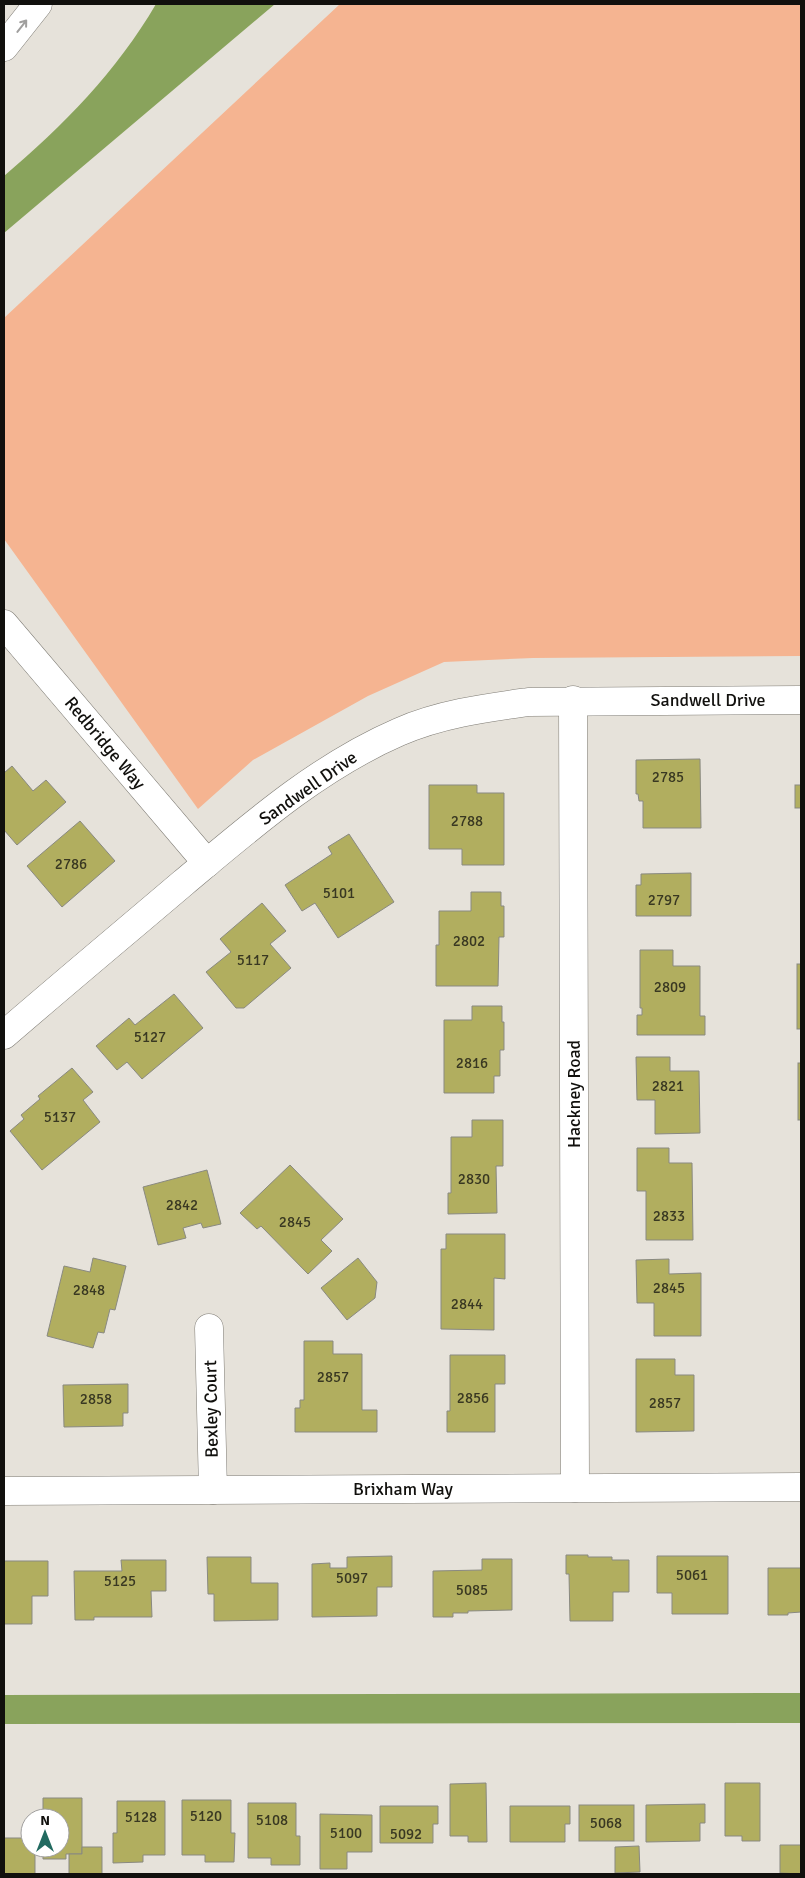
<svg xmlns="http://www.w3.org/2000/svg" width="805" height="1878" font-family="Signika,sans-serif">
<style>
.green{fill:#f5b491}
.water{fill:#89a35c}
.building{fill:#b1ae5f;stroke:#898981}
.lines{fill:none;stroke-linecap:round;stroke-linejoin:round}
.street-casing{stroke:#7f7c75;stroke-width:29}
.street{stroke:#fff;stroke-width:28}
.oneway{stroke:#a09f9e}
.labels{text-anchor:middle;stroke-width:4.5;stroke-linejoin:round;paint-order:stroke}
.number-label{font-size:15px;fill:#393822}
.street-label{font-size:18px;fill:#11100d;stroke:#fff}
</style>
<rect width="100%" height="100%" fill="#e6e2da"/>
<polygon class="green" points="340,4 801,4 801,656 533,658 444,662 368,696 253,760 198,809 4,539 4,318"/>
<g class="water">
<path d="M156,4H275L4,233V176C63,126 117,71 156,4Z"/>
<polygon points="801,1693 801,1723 4,1724 4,1695"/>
</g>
<g class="building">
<polygon points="700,759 701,828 643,828 643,801 639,801 638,794 636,794 636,760"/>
<polygon points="12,766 33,791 46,780 66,802 17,845 4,830 4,773"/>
<polygon points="429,785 477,785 477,793 504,793 504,865 462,865 462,849 429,849"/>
<rect x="795" y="785" width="6" height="23"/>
<polygon points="80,821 115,861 62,907 27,866"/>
<polygon points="349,834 394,902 338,938 315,903 302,911 285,885 332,854 328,847"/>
<polygon points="691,873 691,916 636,916 636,885 641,885 641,874"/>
<polygon points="471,892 501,892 501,906 504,906 504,937 499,937 498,986 436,986 436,945 439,945 439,911 471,911"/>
<polygon points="262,903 286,931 270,944 291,968 244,1008 236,1008 206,972 231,952 220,939"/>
<polygon points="640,950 673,950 673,966 700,966 700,1016 705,1016 705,1035 637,1035 637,1015 642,1015 642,1008 640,1008"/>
<rect x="797" y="964" width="4" height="65"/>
<polygon points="174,994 203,1028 142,1079 127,1062 117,1070 96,1046 129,1018 135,1025"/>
<polygon points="472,1006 502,1006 502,1022 504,1022 504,1050 500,1050 500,1076 494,1076 494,1093 444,1093 444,1020 472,1020"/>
<polygon points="636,1057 670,1057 670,1071 699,1071 700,1133 655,1134 655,1100 637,1100"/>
<rect x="798" y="1063" width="3" height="57"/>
<polygon points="72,1068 93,1092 83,1100 100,1122 42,1170 10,1131 24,1119 21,1115 40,1099 38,1096"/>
<polygon points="472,1120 503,1120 503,1166 496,1166 497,1213 448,1214 448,1193 451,1193 451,1137 472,1137"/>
<polygon points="637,1148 669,1148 669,1163 692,1163 693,1240 646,1240 646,1191 637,1191"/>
<polygon points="290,1165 343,1219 321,1240 332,1251 308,1274 261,1226 257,1229 240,1213"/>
<polygon points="207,1170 221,1224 203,1228 201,1223 183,1228 186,1238 158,1245 143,1187"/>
<polygon points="446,1234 505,1234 505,1279 494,1278 494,1330 441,1329 441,1249 446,1249"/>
<polygon points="93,1258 126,1266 115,1310 110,1309 104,1333 98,1332 93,1348 47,1336 64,1266 90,1272"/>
<polygon points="358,1258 377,1282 375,1298 347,1320 321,1288"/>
<polygon points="669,1259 669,1274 701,1273 701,1336 654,1336 654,1303 637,1303 636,1260"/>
<polygon points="304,1341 333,1341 333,1354 362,1354 362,1410 377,1410 377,1432 295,1432 295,1408 300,1408 300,1400 304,1400"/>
<polygon points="450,1355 505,1355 505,1384 495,1384 495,1432 447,1432 447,1411 450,1411"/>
<polygon points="636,1359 675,1359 675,1375 694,1375 694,1431 636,1432"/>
<polygon points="128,1384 128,1413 123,1413 123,1426 64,1427 63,1385"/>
<polygon points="566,1555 588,1555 588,1557 612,1557 612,1560 629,1560 629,1592 613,1592 613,1621 570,1621 569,1574 566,1574"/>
<polygon points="392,1556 392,1587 377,1587 377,1616 312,1617 312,1564 330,1563 330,1568 347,1568 347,1557"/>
<polygon points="657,1556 728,1556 728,1614 672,1614 672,1593 657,1593"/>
<polygon points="207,1557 251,1557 251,1583 278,1583 278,1620 214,1621 214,1594 208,1594"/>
<polygon points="482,1559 512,1559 512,1610 468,1611 468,1613 453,1613 453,1617 433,1617 433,1571 482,1570"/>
<polygon points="121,1560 166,1560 166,1591 151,1591 152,1617 94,1617 94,1620 75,1620 74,1571 122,1571"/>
<polygon points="4,1561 48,1561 48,1596 32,1596 32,1624 4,1624"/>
<polygon points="768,1568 801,1568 801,1612 788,1613 788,1615 768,1615"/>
<polygon points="486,1783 487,1842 468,1842 468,1836 450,1836 450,1784"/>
<polygon points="725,1783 760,1783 760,1841 742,1841 742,1836 725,1836"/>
<polygon points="43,1798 82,1798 82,1854 66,1854 66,1859 43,1859 43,1848 60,1848 60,1818 43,1818"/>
<polygon points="182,1800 231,1800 231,1833 235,1833 234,1862 205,1862 205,1855 182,1855"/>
<polygon points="117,1801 165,1801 165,1855 143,1855 143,1862 113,1863 113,1833 117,1833"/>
<polygon points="248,1803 296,1803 296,1836 300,1836 300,1865 271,1865 271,1858 248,1858"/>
<polygon points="705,1804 705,1823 700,1823 700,1841 646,1842 646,1805"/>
<rect x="579" y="1805" width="55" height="36"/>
<polygon points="380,1806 438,1806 438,1824 433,1824 433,1843 380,1843"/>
<polygon points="510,1806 570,1806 570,1824 565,1824 565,1842 510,1842"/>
<polygon points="320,1814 372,1815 372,1852 347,1852 347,1869 320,1869"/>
<polygon points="4,1838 30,1838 30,1848 35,1848 35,1874 4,1874"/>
<polygon points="780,1845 801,1845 801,1874 780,1873"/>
<polygon points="639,1846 640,1872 615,1873 615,1847"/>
<polygon points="82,1847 102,1847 102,1874 69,1874 69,1854 82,1854"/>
</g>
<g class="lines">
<g class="street-casing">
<g id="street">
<polyline points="4,47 38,4"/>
<polyline points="4,624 207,863"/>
<polyline points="573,700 575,1488"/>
<path d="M4,1035C63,984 123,934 183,883C250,827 318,767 399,732C440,714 485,708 528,702L801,700"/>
<polyline points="209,1328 213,1490"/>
<polyline points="4,1491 801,1487"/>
</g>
</g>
<use href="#street" class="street"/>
</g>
<defs><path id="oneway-shaft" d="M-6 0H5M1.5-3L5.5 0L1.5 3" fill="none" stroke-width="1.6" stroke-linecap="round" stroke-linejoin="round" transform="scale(1.25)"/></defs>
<use class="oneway" href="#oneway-shaft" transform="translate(22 26) rotate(-52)"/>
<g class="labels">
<g class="number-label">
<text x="668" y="782">2785</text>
<text x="467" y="826">2788</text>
<text x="71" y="869">2786</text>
<text x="339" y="898">5101</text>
<text x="664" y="905">2797</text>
<text x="469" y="946">2802</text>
<text x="253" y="965">5117</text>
<text x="670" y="992">2809</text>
<text x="150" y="1042">5127</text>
<text x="472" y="1068">2816</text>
<text x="668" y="1091">2821</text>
<text x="60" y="1122">5137</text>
<text x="474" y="1184">2830</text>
<text x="182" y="1210">2842</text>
<text x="669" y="1221">2833</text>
<text x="295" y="1227">2845</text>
<text x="669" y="1293">2845</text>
<text x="89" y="1295">2848</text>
<text x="467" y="1309">2844</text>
<text x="333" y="1382">2857</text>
<text x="473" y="1403">2856</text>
<text x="96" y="1404">2858</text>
<text x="665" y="1408">2857</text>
<text x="692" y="1580">5061</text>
<text x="352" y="1583">5097</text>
<text x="120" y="1586">5125</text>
<text x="472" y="1595">5085</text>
<text x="206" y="1821">5120</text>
<text x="141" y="1822">5128</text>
<text x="272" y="1825">5108</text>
<text x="606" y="1828">5068</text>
<text x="346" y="1838">5100</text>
<text x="406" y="1839">5092</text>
</g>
<g class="street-label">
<text x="708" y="706">Sandwell Drive</text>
<text transform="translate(105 743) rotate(50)" y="6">Redbridge Way</text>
<text transform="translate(308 788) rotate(-35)" y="6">Sandwell Drive</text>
<text transform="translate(574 1094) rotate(-90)" y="6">Hackney Road</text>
<text transform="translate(211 1409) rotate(-91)" y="6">Bexley Court</text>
<text x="403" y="1495">Brixham Way</text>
</g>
</g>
<rect width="805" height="1878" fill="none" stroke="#11100d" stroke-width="10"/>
<g transform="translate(45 1833)"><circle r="24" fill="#ffffff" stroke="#a09f9e"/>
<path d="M0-4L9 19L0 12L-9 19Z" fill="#226a60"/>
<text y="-8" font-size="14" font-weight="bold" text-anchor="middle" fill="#11100d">N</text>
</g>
</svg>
